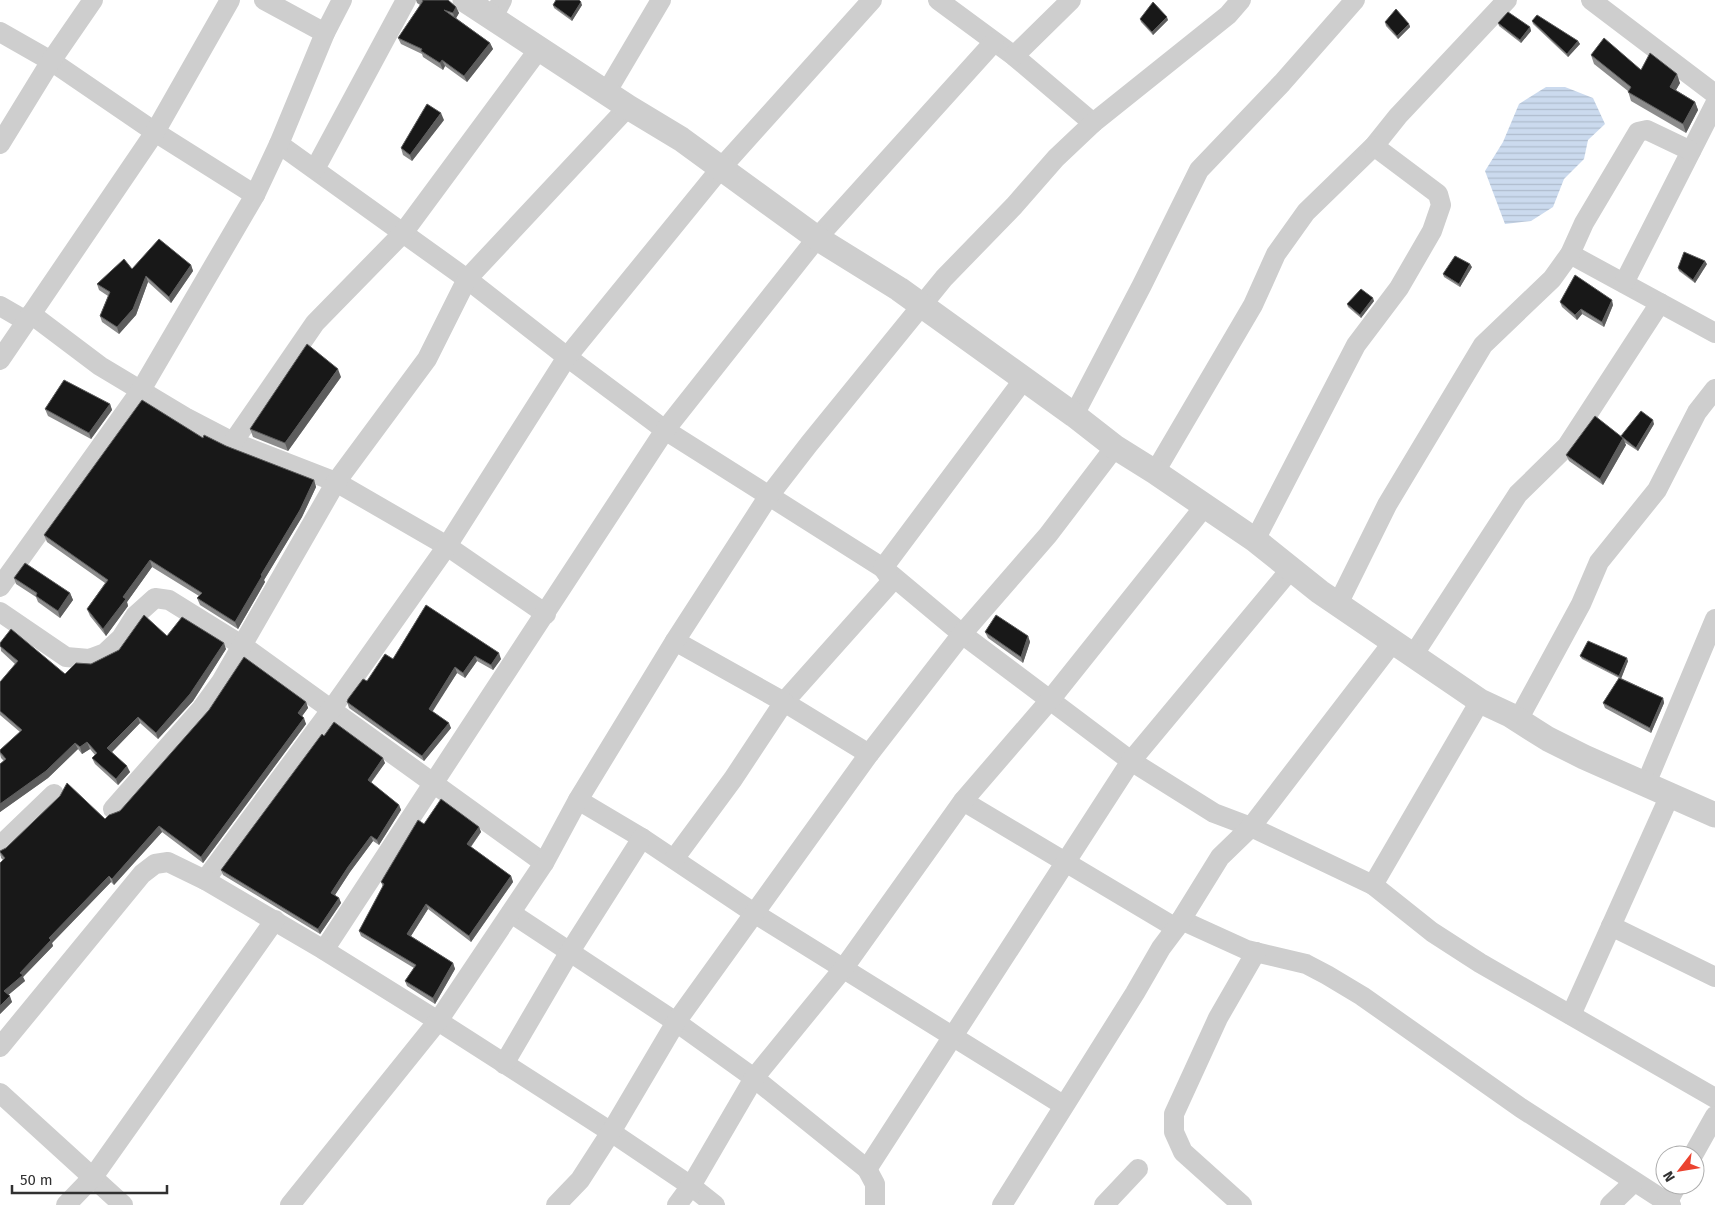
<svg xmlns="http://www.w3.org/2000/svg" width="1715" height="1205" font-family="'Fira Sans',sans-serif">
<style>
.water{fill:url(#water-rules)}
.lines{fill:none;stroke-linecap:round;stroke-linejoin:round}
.minor{stroke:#cecece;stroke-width:20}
.tertiary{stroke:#cecece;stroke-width:25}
.wall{fill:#8c8c8c}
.shaded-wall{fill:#5d5d5d}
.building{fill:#181818;stroke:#5d5d5d}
</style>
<defs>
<pattern id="water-rules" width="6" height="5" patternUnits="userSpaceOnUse" patternTransform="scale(1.25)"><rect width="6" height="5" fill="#cbdaee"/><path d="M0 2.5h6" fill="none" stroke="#afbccd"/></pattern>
</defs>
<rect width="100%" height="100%" fill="#fff"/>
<polygon class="water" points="1546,87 1565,87 1593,98 1605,124 1588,140 1584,159 1564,179 1553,207 1531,221 1505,224 1485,171 1503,142 1519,104"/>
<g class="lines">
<g class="minor">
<polyline points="264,0 325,33"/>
<polyline points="938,0 1014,56 1093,123"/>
<polyline points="1591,0 1715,94"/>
<polyline points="492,19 502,0"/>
<polyline points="0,32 51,61 155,132 255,195"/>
<polyline points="1014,56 1071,0"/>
<polyline points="606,93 661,0"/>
<polyline points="0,144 51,61 93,0"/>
<polyline points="279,144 467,279 567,357 665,430 883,568 962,634 1131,761 1214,813 1251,827 1373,885 1432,932 1480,963 1715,1098"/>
<polyline points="315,169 406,0"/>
<polyline points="1570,254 1715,333"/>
<polyline points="1624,283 1715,104"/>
<polyline points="0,306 26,321"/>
<polyline points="31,314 100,366 185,417 233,442 336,482 447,546 546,614"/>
<polyline points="0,360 155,132 230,0"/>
<polyline points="1074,415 1142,285 1199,170 1282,83 1355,0"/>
<polyline points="233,442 315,323 403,233 539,49"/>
<polyline points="1155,472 1253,305 1276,254 1306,212 1374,146 1398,116 1507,0"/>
<polyline points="1255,540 1356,345 1399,288 1432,231 1441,205 1438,194 1374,146"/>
<polyline points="0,587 141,390 255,195 279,144 325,33 342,0"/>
<polyline points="1338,604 1387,505 1483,345 1552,279 1570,254 1584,223 1638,132 1647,130 1691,151"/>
<polyline points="0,612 66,657 89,659 105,653 121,638 135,616 155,598 169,600 243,646 544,863"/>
<polyline points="1414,654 1518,494 1567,446 1660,303"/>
<polyline points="1518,720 1581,604 1599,562 1657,490 1697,412 1715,389"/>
<polyline points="869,754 784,702 892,581 883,568 1024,379"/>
<polyline points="1645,786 1715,619"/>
<polyline points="578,800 642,838 754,913 1063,1105"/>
<polyline points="963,801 1176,928"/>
<polyline points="113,809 202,708 221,682 336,482 427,359 467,279 628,107"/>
<polyline points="0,846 54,794"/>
<polyline points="674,859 733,779 784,702 675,641"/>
<polyline points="205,880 331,710 447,546 567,357 721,168 872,0"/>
<polyline points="1373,885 1480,701"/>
<polyline points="511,913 676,1022 754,1078 867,1169 875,1184 875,1205"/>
<polyline points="1181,920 1247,950 1306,964 1327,975 1362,996 1521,1108 1671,1205"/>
<polyline points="1611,926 1715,977"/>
<polyline points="324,950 665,430 817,238 994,42"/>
<polyline points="1571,1015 1670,795"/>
<polyline points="0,1047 142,874 155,864 168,862 205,880 324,950 438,1021 611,1132 691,1186 715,1205"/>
<polyline points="504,1064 569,953 642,838"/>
<polyline points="0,1093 123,1205"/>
<polyline points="1693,1155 1715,1116"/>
<polyline points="867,1169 1131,761 1290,570"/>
<polyline points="1667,1203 1677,1185"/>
<polyline points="66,1205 93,1177 275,920"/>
<polyline points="290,1205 438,1021 544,863 578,800 675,641 768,497 809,444 944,278 1014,206 1056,158 1093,123 1228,15 1241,0"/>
<polyline points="556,1205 580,1180 611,1132 676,1022 869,754 962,634 1048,535 1115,447"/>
<polyline points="677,1205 691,1186 754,1078 843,969 963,801 1050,700 1204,507"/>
<polyline points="1002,1205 1135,993 1161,948 1176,928 1220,857 1251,827 1393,642"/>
<polyline points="1104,1205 1138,1169"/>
<polyline points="1242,1205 1183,1152 1174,1132 1174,1114 1218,1018 1256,952"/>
<polyline points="1610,1205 1634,1182"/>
</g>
<polyline class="tertiary" points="465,0 628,107 681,139 817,238 899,289 1074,415 1115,447 1155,472 1255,540 1320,592 1480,701 1510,715 1548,739 1584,757 1715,815"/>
</g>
<g class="wall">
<polygon points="416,0 448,0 456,7 459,13 456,18 490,43 493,49 467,82 445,66 443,70 423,57 422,54 401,44 398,38 420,5 417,3"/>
<polygon points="553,5 582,5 572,21 554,8"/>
<polygon points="1140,19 1168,20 1153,35 1141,22"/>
<polygon points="1532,21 1578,41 1580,44 1568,57 1533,24"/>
<polygon points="1385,22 1409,24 1410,27 1398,39 1386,26"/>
<polygon points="1498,23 1530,27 1531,31 1521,43 1499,26"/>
<polygon points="1591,55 1680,83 1676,90 1695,102 1698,110 1686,133 1631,101 1628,91 1594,64"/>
<polygon points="444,120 412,161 403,155 401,148"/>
<polygon points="1707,264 1695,283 1679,271 1678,268"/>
<polygon points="191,265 193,271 171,303 148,282 136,315 119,334 102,322 100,316 108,296 99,290 97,284 132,269"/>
<polygon points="1472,267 1460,287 1444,277 1443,274"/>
<polygon points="1374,301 1361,318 1348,307 1347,304"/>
<polygon points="1560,302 1613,305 1604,327 1582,314 1577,320 1562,307"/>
<polygon points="341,377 288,451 253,437 250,429"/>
<polygon points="110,404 112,410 91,439 48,416 45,409"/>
<polygon points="1654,424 1638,451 1624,442 1626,445 1603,485 1569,461 1566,455 1621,436"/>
<polygon points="203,438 314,480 316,487 302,517 264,580 265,582 238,629 200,605 197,598 199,596 152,567 127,602 128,606 106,636 90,616 87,609 105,583 47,542 44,535"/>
<polygon points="14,578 70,593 73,600 60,618 38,602 36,597 16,584"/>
<polygon points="426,605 501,659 493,670 477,661 465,678 457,673 432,711 451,728 424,761 349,708 347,702 393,659"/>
<polygon points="985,632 1028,636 1030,642 1023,663 988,638"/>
<polygon points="167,636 226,649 193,701 158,739 140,723 112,752 130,772 118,785 95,764 92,758 95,755 90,749 82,754 78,749 48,778 0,812 0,764 4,761 1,758 0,754 0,750 20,732 0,715 0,682 15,664 1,651 0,643 65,674 91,664"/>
<polygon points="1580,656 1628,661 1621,678 1663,698 1664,703 1651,733 1605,708 1603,703 1619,678 1582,659"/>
<polygon points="306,702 308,708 302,716 306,724 203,863 162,832 114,885 111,882 52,943 53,946 23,977 25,981 8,995 12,1002 0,1014 3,860 1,858 0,851 105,819"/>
<polygon points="324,736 385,763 371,783 399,805 401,810 379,845 373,841 350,872 335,895 339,898 341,903 320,934 223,875 221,870"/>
<polygon points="424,824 479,827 481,832 471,847 511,876 513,882 471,942 428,909 411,936 453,963 455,969 435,1004 407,986 405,981 414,968 361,936 359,931 383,887 381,882"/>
</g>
<g class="shaded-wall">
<polygon points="581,2 582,5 572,21 571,18"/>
<polygon points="456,7 459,13 455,20 453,13"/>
<polygon points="1167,17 1168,20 1153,35 1152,32"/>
<polygon points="1409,24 1410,27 1398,39 1397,36"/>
<polygon points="1530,27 1531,31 1521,43 1520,40"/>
<polygon points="1578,41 1580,44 1568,57 1567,54"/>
<polygon points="490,43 493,49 467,82 464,76"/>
<polygon points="442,60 445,66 443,70 440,63"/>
<polygon points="1677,74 1680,83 1673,95 1670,87"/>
<polygon points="1695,102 1698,110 1686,133 1683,124"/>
<polygon points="441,113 444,120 412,161 410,155"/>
<polygon points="1705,261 1707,264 1695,283 1693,280"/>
<polygon points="1470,264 1472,267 1460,287 1459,284"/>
<polygon points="191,265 193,271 171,303 169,297"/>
<polygon points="146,276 148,282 136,315 119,334 117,327"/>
<polygon points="1373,298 1374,301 1361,318 1360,315"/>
<polygon points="1612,300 1613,305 1604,327 1602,322"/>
<polygon points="1581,309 1582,314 1577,320 1575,315"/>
<polygon points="338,369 341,377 288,451 285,443"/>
<polygon points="110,404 112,410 91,439 89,433"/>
<polygon points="1653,420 1654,424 1638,451 1636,448"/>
<polygon points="1623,438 1626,445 1603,485 1600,479"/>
<polygon points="314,480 316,487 302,517 264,580 265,582 238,629 235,622 261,575"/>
<polygon points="150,560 152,567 127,602 128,606 106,636 103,629 123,597"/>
<polygon points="70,593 73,600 60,618 58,611"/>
<polygon points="1028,636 1030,642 1023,663 1021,657"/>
<polygon points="224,643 226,649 193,701 158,739 156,733"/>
<polygon points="499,653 501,659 493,670 491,665"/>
<polygon points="475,656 477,661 465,678 463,673"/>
<polygon points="1627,658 1628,661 1621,679 1619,676"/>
<polygon points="455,667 457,673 431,714 429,709"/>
<polygon points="1663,698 1664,703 1651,733 1650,728"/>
<polygon points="306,702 308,708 300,719 298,713"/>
<polygon points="138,717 140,723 109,755 107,748"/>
<polygon points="304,718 306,724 203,863 201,857"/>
<polygon points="449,723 451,728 424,761 422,756"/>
<polygon points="87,742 90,749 82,754 80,747"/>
<polygon points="75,743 78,749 48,778 0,812 0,804"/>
<polygon points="383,758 385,763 369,785 368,780"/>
<polygon points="127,766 130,772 118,785 116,779"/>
<polygon points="399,805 401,810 379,845 377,840"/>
<polygon points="159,826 162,832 114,885 112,879"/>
<polygon points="479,827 481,832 469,849 467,844"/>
<polygon points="371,836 373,841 350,872 333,898 331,893 348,867"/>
<polygon points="109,876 111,882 52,943 53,946 23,977 25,981 6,997 4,991 49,938"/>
<polygon points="511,876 513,882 471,942 469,936"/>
<polygon points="339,898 341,903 320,934 318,929"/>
<polygon points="426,904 428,909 409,939 407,934"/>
<polygon points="453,963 455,969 435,1004 433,998"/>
<polygon points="10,996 12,1002 0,1014 0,1006"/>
</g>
<g class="building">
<polygon points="422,0 448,0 456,7 453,13 444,10 490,43 464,76 442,60 440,63 421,51 422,49 398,38 423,1"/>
<polygon points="556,0 579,0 581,2 571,18 553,5"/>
<polygon points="1153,2 1167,17 1152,32 1140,19"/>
<polygon points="1396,9 1409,24 1397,36 1385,22"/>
<polygon points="1508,12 1530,27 1520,40 1498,23"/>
<polygon points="1537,15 1578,41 1567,54 1532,21"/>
<polygon points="1604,38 1641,70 1650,53 1677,74 1670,87 1695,102 1683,124 1628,92 1631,87 1591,55"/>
<polygon points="427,104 441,113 410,155 401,148"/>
<polygon points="159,239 191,265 169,297 146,276 133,309 117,327 100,316 110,292 97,284 124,259 132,269"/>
<polygon points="1684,252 1705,261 1693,280 1678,268"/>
<polygon points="1455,256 1470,264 1459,284 1443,274"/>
<polygon points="1575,275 1612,300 1602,322 1581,309 1575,315 1560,302"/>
<polygon points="1361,289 1373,298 1360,315 1347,304"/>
<polygon points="307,344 338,369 285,443 250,429"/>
<polygon points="64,380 110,404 89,433 45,409"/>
<polygon points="142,400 203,438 204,435 226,446 314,480 300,510 261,575 262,576 235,622 197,598 202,593 150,560 123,597 126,599 103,629 87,609 108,580 44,535"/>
<polygon points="1641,411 1653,420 1636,448 1621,436"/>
<polygon points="1595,416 1623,438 1600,479 1566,455"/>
<polygon points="25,563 70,593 58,611 36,596 37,593 14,578"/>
<polygon points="426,605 499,653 491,665 475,656 463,673 455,667 429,709 449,723 422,756 347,702 348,699 363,679 367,681 385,654 393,659"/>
<polygon points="144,615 167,636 182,617 224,643 190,694 156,733 138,717 107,748 127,766 116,779 92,758 97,753 87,742 80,747 75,743 46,771 0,804 0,764 6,759 0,752 0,750 22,730 0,711 0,682 18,661 0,646 0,643 11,629 65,674 76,663 91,664 119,650"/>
<polygon points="996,615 1028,636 1021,657 985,632"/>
<polygon points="1588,641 1627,658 1619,676 1580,656"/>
<polygon points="244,657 306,702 298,713 304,718 201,857 159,826 112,879 109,876 49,938 51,940 20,973 23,975 4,991 10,996 0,1006 0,863 5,858 0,852 0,851 6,848 60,796 67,783 105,819 109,815 120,811 209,710"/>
<polygon points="1619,678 1663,698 1650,728 1603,703"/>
<polygon points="334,722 383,758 368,780 399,805 377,840 371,836 348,867 331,893 339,898 318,929 221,870 322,734 324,736"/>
<polygon points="441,799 479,827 467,844 511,876 469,936 426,904 407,934 453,963 433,998 405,981 416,965 359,931 384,884 381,882 418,820 424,824"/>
</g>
<g transform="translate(1680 1170) rotate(239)"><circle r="24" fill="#ffffff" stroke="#adadad"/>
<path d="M0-4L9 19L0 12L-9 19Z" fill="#eb432f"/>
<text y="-8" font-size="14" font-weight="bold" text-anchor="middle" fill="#313131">N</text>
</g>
<path d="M12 1185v8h155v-8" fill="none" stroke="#313131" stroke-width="2.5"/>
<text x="20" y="1185" font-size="15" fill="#313131" stroke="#ffffff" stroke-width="4" paint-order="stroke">50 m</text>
</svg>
